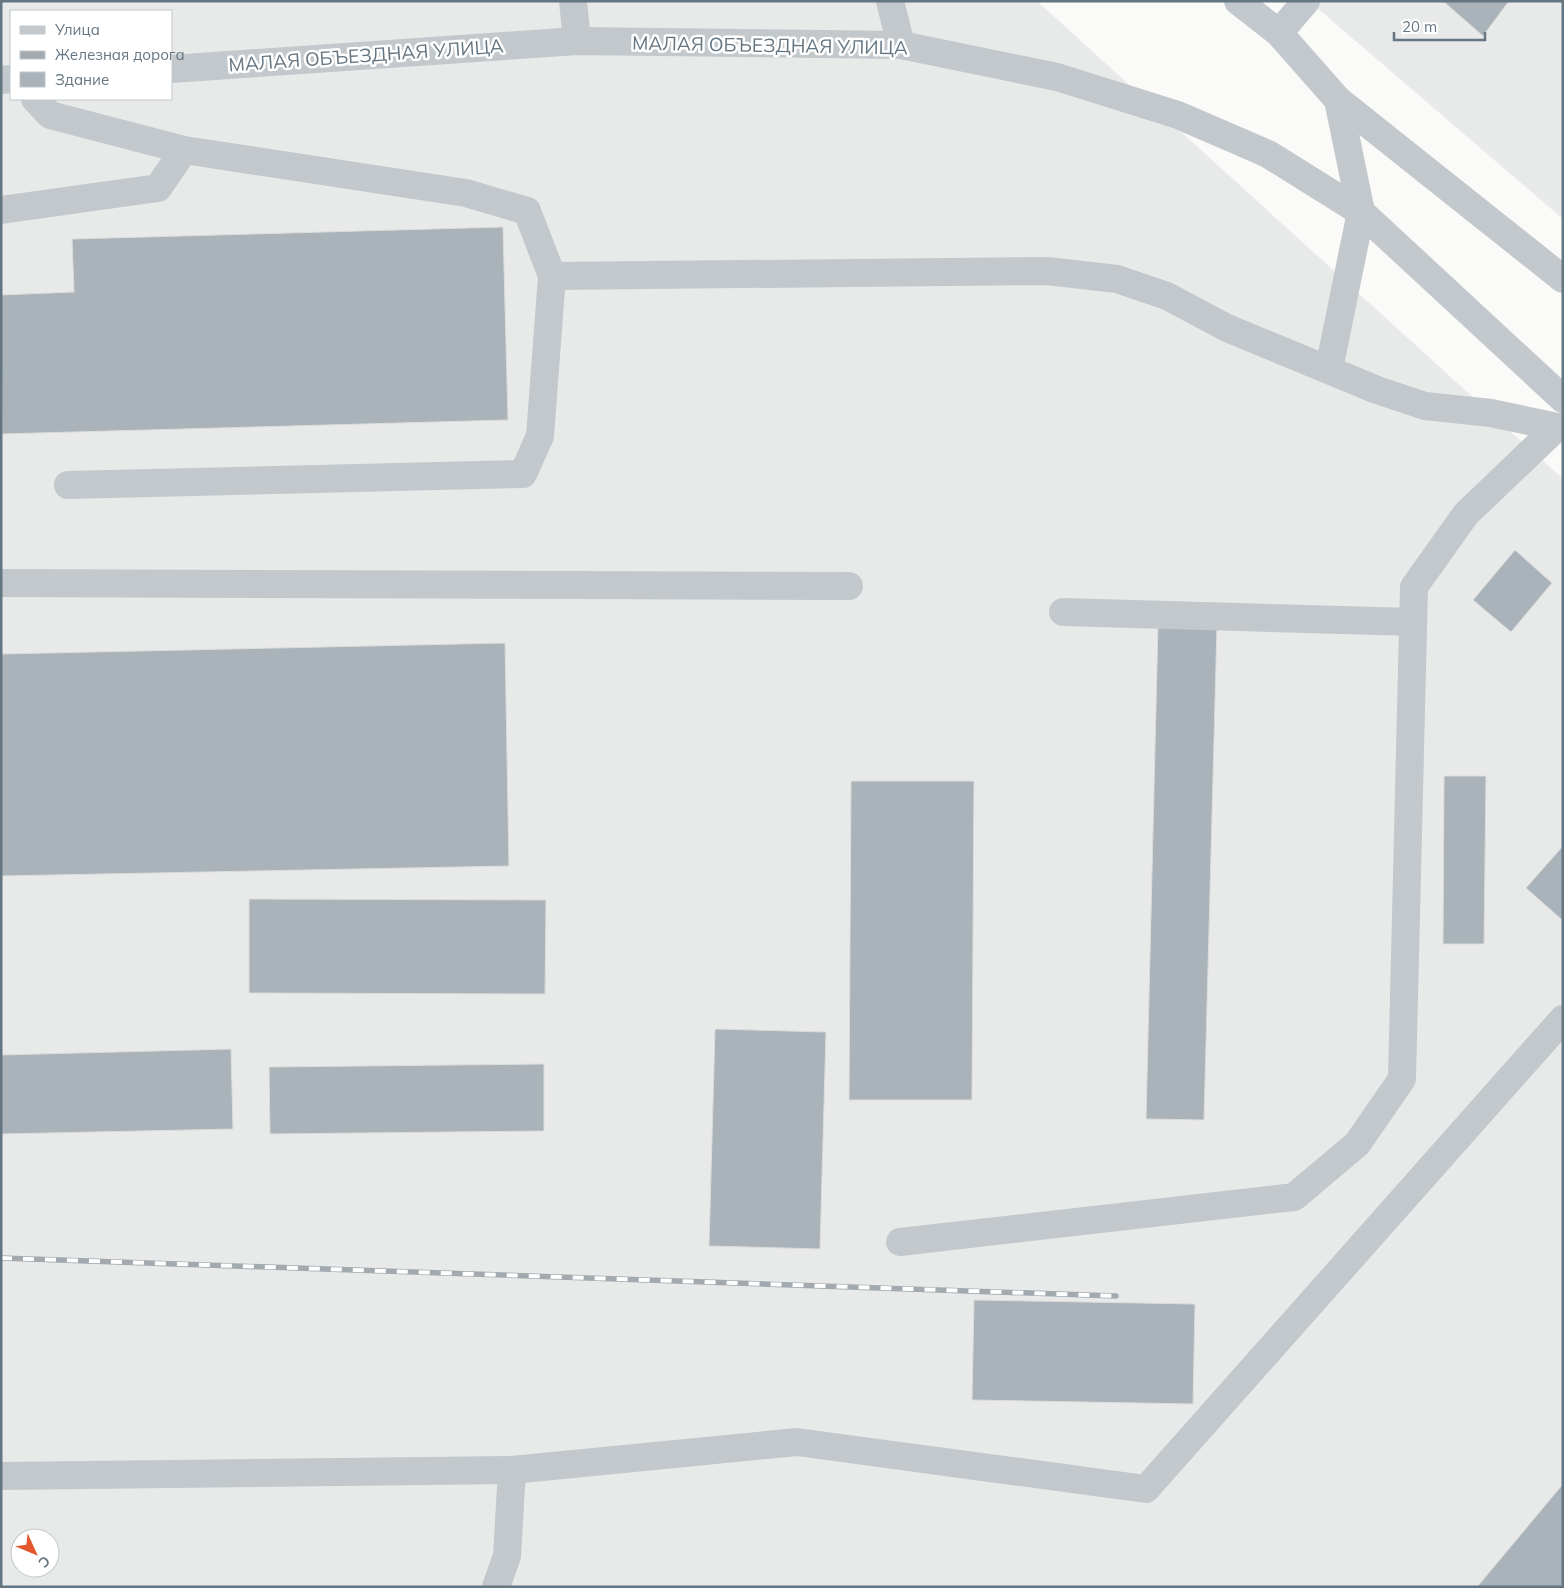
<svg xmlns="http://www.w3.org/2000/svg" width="1564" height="1588" font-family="Mulish,sans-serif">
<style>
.built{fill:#e8e9e9;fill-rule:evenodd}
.building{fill:#aab3b9;stroke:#dcdcda}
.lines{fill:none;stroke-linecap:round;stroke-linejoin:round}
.minor{stroke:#c3c8cc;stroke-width:28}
.rail-casing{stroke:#a2aab0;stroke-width:5.5}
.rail{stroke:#fff;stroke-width:4;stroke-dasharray:11;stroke-linecap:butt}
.labels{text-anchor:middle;stroke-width:5;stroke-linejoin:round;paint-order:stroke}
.street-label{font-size:19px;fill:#657683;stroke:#fff}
</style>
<rect width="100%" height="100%" fill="#fafaf8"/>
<g class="built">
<path d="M1,1H1037L1563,479V1587H1ZM11,11H171V99H11ZM20,1538H50V1568H20Z"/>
<polygon points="1309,1 1563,1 1563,219"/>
</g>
<g class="building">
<polygon points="1443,1 1509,1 1483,36"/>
<polygon points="503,227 508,420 2,434 1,295 74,292 72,239"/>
<polygon points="1515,550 1552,583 1511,632 1473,600"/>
<polygon points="1158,624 1217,626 1204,1120 1146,1119"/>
<polygon points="505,643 509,866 1,876 1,654"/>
<polygon points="1444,776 1486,776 1484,944 1443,944"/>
<polygon points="851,781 974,781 972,1100 849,1100"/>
<polygon points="1563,846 1563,917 1561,919 1526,888"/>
<polygon points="249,899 546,900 545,994 249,993"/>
<polygon points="715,1029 826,1032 820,1249 709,1246"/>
<polygon points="231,1049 233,1129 1,1134 1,1055"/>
<polygon points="544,1064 544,1131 270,1134 269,1067"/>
<polygon points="974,1300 1195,1304 1193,1404 972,1400"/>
<polygon points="1563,1484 1563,1587 1477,1587"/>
</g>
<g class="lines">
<g class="minor">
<polyline points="573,1 577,41"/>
<polyline points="890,1 901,45"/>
<polyline points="1238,1 1279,33 1338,100 1361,212 1329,369"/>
<polyline points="1279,33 1306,1"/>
<polyline points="171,69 577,41 901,45 1057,77 1178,115 1268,154 1361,212 1563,399"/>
<polyline points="1,80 11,79"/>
<polyline points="35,99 50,115 184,150 466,193 527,211 552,276 540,436 523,474 68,485"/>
<polyline points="1338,100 1563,279"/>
<polyline points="1,210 158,188 184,150"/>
<polyline points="552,276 1047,271 1117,279 1167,296 1227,328 1377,390 1425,406 1491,413 1557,427"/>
<polyline points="1,583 849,586"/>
<polyline points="1063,612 1413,622"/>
<polyline points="900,1242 1294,1197 1357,1144 1402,1079 1414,587 1466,514 1557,427 1563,427"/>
<polyline points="1,1476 512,1470 797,1442 1146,1489 1563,1019"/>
<polyline points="496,1587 507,1556 512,1470"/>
</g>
<g class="rail-casing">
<polyline id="rail" points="1,1258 1116,1296"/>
</g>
<use href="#rail" class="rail"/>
</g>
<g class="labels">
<g class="street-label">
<text transform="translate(770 45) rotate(1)" y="7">МАЛАЯ ОБЪЕЗДНАЯ УЛИЦА</text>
<text transform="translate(366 55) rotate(-4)" y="7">МАЛАЯ ОБЪЕЗДНАЯ УЛИЦА</text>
</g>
</g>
<rect width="1564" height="1588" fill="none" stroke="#657683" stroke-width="5"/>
<rect x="10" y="10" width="162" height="90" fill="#ffffff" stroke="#c1c8cd"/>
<rect x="20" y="26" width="25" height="8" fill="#c3c8cc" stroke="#c1c8cd"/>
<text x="55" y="35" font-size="15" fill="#657683">Улица</text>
<rect x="20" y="51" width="25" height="8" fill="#a2aab0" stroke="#c1c8cd"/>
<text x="55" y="60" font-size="15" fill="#657683">Железная дорога</text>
<rect x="20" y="72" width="25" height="15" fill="#aab3b9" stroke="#c1c8cd"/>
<text x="55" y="85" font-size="15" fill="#657683">Здание</text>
<g transform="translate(35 1553) rotate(134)"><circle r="24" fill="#ffffff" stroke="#c1c8cd"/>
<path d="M0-4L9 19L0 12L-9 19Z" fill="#e4572e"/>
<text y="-8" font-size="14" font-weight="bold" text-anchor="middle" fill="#657683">С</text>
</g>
<path d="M1394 32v8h91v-8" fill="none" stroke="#657683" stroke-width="2.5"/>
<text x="1402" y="32" font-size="15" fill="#657683" stroke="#ffffff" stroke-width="4" paint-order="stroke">20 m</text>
</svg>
